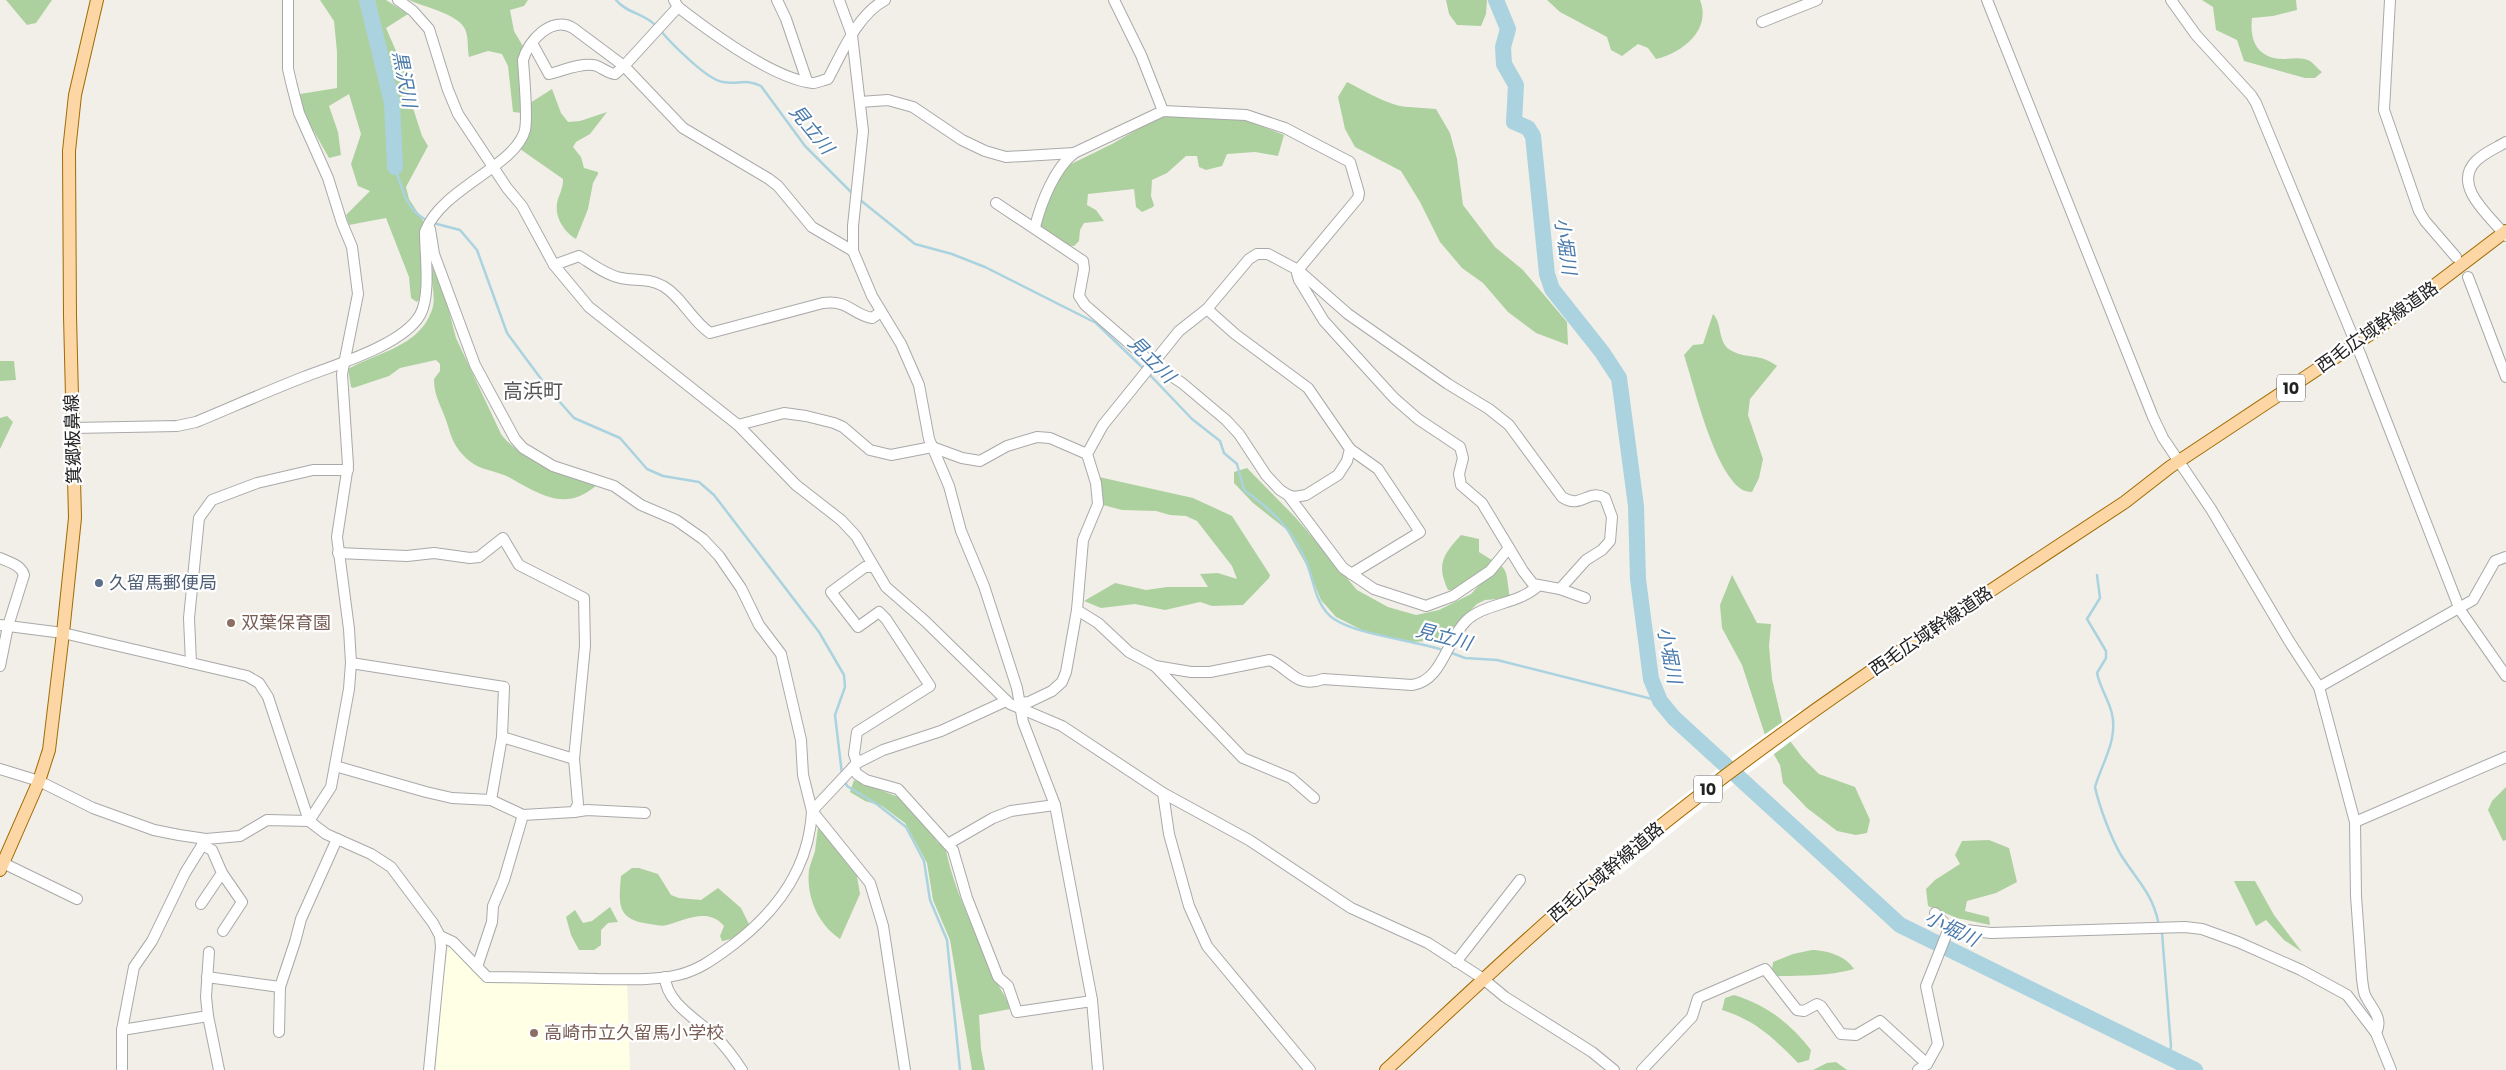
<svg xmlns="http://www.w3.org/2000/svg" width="2506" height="1070" font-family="Poppins,'Noto Sans JP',sans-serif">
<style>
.education{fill:#ffffe5}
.forest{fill:#add19e}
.pier{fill:#fff}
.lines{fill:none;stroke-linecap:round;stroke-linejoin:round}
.stream{stroke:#aad3df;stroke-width:2.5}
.river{stroke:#aad3df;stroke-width:16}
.minor-casing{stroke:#a9a9a9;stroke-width:12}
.major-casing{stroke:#a06b00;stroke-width:14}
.minor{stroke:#fff;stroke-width:10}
.major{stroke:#fcd6a4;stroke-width:12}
.minor-bridge-casing{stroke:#a9a9a9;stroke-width:12;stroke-linecap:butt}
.minor-bridge{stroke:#fff;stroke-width:10}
.service-dot{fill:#5c6f8a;stroke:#fff;stroke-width:2}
.education-dot{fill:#8d6e63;stroke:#fff;stroke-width:2}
.labels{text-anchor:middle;stroke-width:4.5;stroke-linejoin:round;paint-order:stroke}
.shield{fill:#fff;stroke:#646464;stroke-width:1}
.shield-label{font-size:16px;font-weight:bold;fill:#222}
.street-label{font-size:18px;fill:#222;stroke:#fff}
.service-label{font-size:18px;fill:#4e5e75;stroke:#fff;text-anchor:start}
.education-label{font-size:18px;fill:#785e54;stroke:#fff;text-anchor:start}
.water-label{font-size:19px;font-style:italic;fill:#4a7aab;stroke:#fff}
.quarter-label{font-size:20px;fill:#555;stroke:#fff}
</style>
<rect width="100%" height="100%" fill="#f2efe9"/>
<polygon class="education" points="451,947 485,979 627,981 630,1070 436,1070 440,1002 448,948"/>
<g class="forest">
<polygon points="6,0 52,0 36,23 27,25"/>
<polygon points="320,0 386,0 408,14 386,28 403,67 413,108 422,136 428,146 406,187 409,199 424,222 421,235 422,297 417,302 411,298 409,277 386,218 349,225 346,215 370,191 358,186 351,164 361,134 349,94 329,106 338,132 341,155 329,158 304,114 300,94 337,88 337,52 334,21"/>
<path d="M409,0H528L524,6L510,10L514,31L524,48L522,113L513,112L508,66L502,54L488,51L469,57C467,48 469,38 465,29C458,14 424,7 409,0Z"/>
<polygon points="1446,0 1487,0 1486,14 1481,26 1457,25 1449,14"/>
<path d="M1547,0H1700C1712,30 1682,53 1656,59L1648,48L1638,44L1622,56L1611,50L1607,37L1560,12Z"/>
<path d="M2202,0H2296L2297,10L2273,16L2252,18C2250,36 2254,53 2274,58C2286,61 2299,55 2310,61C2314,64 2318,69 2322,72L2315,78H2305L2244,61L2237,40L2216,30L2213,7Z"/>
<path d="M1347,82C1363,90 1391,107 1409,107C1418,108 1427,108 1436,109L1450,133L1457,159L1463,205L1495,247L1523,270L1567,322L1568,345L1536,333L1508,312L1483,283L1462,268L1440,242L1420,202L1401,171L1355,147L1345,129L1338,97Z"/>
<path d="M552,89L561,113L568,122L580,121L607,112L590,134L576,142L573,147L581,157L584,168L598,172V174L593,183L588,209L576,239C563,231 553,215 558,199C561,191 563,187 563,179L520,149L523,144L530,103Z"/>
<path d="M1162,115L1243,119L1284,135L1278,156L1255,152L1227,154L1222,166L1206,170L1199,167L1197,156H1186L1167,173L1152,180L1151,196L1154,205L1153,207L1142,212L1136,207L1134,189L1088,194L1087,205L1096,210L1104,221L1084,223L1080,230L1079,241L1074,246C1062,246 1044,234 1040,223L1052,191L1067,166L1112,144Z"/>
<path d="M433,267L446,300L456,338L501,434C516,455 557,474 582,481C587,483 592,482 597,485C570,508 550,500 521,484C515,481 510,477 504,475C488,469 476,469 464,456C450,441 451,432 444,415C439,402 434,394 434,379L440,371V364L436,360L400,368L389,376L353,388L351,387L348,369C378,352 419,347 432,310C437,296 429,280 433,267Z"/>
<path d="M1713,314C1723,324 1717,344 1732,351C1747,359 1760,353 1777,366L1750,399L1748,415L1763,459L1759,478L1752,492C1748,492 1744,491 1741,489C1713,468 1695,389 1684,355L1693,345L1703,344Z"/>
<polygon points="0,361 14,361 16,380 0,381"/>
<polygon points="7,416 13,422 0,449 0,418"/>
<path d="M1247,468L1296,518L1357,590L1388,607L1416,615L1439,610L1471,594L1482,582L1464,590H1448C1436,564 1443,555 1461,535L1479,539V552C1509,571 1505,562 1510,598L1485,600L1477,604L1440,640L1413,642L1368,633L1336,617L1321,600L1307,566L1286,529L1253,503L1234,483V472Z"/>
<polygon points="1099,477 1193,498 1232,516 1270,575 1269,578 1243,605 1212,606 1200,602 1165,610 1135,604 1101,608 1084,601 1115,583 1146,590 1167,587 1208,587 1200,574 1218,573 1237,579 1232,566 1197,521 1186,516 1170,515 1156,511 1122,510 1103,505"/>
<polygon points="1732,575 1757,623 1771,624 1769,646 1772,679 1785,734 1802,757 1819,774 1855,787 1870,820 1867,833 1856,835 1837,831 1807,808 1783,783 1780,765 1768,744 1742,665 1722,628 1720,605"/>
<path d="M854,780L909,801L938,843L945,845C953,890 976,932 993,975C998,987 1007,996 1010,1009L979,1015L981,1049L985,1070H972L950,940L933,900L927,863L905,823L882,806L865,801L850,792Z"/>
<polygon points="2506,787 2506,840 2503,841 2488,810 2492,801"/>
<path d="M818,827L857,876L860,894L840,939C818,924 806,897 809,870C810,864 813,858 815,851C816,843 817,835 818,827Z"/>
<polygon points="1989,840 2009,848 2017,882 1996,893 1967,901 1965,911 1989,917 1990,925 1957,918 1928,906 1926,889 1935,880 1960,864 1955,855 1962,841"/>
<path d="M632,868H639L658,874L671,895L679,898L701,900L718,888L741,908L749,924C746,933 732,940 722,941L720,936L724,926C708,907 686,920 667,925C661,927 651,924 644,923C616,918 619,901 621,876Z"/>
<polygon points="2234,881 2255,881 2274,915 2302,952 2284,940 2266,920 2256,926"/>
<polygon points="610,907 618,922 608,923 601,930 601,945 594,950 579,950 571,935 566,917 575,910 583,923 592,921"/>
<path d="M1812,950C1826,950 1846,956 1854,969C1830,976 1802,976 1777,976L1772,970L1773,962L1793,954Z"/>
<path d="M1734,995C1767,1005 1791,1024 1811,1050L1809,1060L1798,1063C1773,1038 1757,1021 1722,1010L1725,998Z"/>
<polygon points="1836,1062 1847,1070 1813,1070 1827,1063"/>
</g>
<polygon class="pier" points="1801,709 1811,726 1692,816 1620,875 1605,857 1734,756"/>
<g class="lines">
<g class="stream">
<path d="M616,0C626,13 646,14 656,26"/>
<path d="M660,30C671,43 707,80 723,82C738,85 745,78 761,86L805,146L853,194"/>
<path d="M395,167C402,189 406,210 428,221"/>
<polyline points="859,199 915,244 952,254 985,267 1096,323 1144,369"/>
<polyline points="433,223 460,230 477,250 507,333 550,391 574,418 620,438 647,469 663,476 699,482 714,495 819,632 844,675 845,687 835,715 842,774"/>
<path d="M1148,373L1192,419L1220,441L1224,453L1237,464L1244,490C1273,511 1291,528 1306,561C1314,580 1315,606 1334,619C1358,635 1413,640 1443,650"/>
<path d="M2097,575L2100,598L2087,619L2106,651V658L2097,673C2100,688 2109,700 2112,714C2118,740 2102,763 2095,787C2099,806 2111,838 2121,855C2136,879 2152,893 2158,921"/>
<polyline points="1449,652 1465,658 1497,660 1660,701"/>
<polyline points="845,781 847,786 878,805 906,827 924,861 930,900 947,940 960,1070"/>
<polyline points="2162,933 2171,1046 2169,1057"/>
</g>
<g class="river">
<polyline points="367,0 392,103 395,167"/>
<polyline points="1496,0 1508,29 1503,47 1504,64 1516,85 1514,122 1528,128 1533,136 1547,274 1552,289 1602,352 1619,378 1636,506 1638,579 1651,679 1660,701 1674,718 1900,925 2195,1070"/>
</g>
<g class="minor-casing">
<g id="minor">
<polyline points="398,0 413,11 429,29 448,90 458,114 507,188 522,206 554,265 589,307 738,425 796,485 841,520 856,536 886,587 925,621 1010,704 1062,726 1163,793 1249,840 1351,908 1428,943 1482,978 1505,997 1592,1052 1614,1070"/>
<path d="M674,0L678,7C709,31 773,79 813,83C817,83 823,80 828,79C842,53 857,15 885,0"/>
<polyline points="777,0 786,19 807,81"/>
<polyline points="839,0 852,35 863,131 853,226 853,251 872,296 901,344 919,385 929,439 949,486 961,531 984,586 1017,688 1023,722 1055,805 1092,1000 1098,1070"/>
<polyline points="1114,0 1141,55 1163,111"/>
<path d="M1987,0L2153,417L2163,438L2211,509L2289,641L2319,687L2355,822L2356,896L2362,979C2363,985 2363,990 2365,995C2371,1008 2384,1018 2376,1033"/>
<polyline points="2171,0 2196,35 2251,95 2256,103 2351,332"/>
<polyline points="2390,0 2384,110 2419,211 2425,221 2456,257"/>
<polyline points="1762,22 1817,0"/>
<path d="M532,43L549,74C562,71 580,63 593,65C601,66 606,73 615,74L624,66L678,7"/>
<polyline points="860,102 888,100 913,107 962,140 985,151 1006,157 1074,153 1163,111 1246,115 1285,128 1350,162 1359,193 1358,198 1298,270 1297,273 1299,280 1324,321 1394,398 1418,419 1460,447 1463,458 1459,474 1461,485 1482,503 1523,571 1533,584 1560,589 1585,598"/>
<path d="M2506,142C2496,148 2484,153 2476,161C2451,186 2491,217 2506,236"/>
<polyline points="996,203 1083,261 1084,269 1079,296 1085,305 1153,364 1182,383 1226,420 1239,434 1266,475 1280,490 1288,495 1294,497 1306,495 1338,475 1347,461 1350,449 1308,388 1235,334 1207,309"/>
<path d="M1035,227C1041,203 1054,169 1074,153"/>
<polyline points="430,229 434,254 475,365 515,439 523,448 553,466 614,486 641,505 676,520 703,539 719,556 741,588 759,625 781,654 801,740 803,775 812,811 870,883 883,926 905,1070"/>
<path d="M554,265L579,256C592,264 606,275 621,278C635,281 650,278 663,286C682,297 691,320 710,333L823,303C850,300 851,314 872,318L881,312"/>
<polyline points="2468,277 2506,377"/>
<polyline points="2361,356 2460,610 2506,676"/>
<polyline points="738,425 784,413 806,416 834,423 843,427 870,450 891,455 932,447 962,458 980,461 1007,446 1037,437 1050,438 1087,454"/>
<path d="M73,428L177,426L196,422C232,407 268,391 304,377C335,365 403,345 420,315C431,296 425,255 425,232C441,188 515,167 525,130C528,114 524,78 523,60C528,41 552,15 573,28L624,66L683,128L769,179L778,186L812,227L853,251"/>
<polyline points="1350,449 1378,469 1420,532 1351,574"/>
<polyline points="1288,495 1343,568 1374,589 1426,606 1453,596 1490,571 1509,548"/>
<path d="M0,558C9,562 21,565 24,575L8,626L0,666"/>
<path d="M1077,610L1098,623L1129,652L1155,666L1191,672H1210L1270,660C1291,670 1297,689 1323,679L1412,685C1442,681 1446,641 1466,621C1484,603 1517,605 1538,586"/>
<polyline points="0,625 63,633 247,676 259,683 268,697 309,821 326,834 371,854 391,867 433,923 440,936 441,947 429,1070"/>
<polyline points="191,663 189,618 199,518 212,500 257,483 313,470 348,470"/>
<polyline points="351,663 504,687 502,737 491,800"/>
<polyline points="1155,666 1243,758 1291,778 1314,798"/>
<polyline points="2319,687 2473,600 2495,561 2506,557"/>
<path d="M1020,703L1029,702L1052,691L1062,682L1066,672L1077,610L1083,540L1098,504L1096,483L1087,454L1103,425L1179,331L1207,309L1249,259L1257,254H1268L1298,270L1348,314L1448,384L1489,409L1509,425L1562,497C1581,510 1588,488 1605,498L1612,517L1610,541L1602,550L1586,560L1560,589"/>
<polyline points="502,737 574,759"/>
<polyline points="857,763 854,754 857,732 930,686 886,619 879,612 858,627 831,592 865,567 873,567"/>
<polyline points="335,766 426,792 452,798 491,800 523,815 574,812 578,804 574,759 585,646 584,598 519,565 503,538 479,557 470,558 434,553 407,556 338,553"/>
<polyline points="853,767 857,774 866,780 898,789 953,850 967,898 998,977 1008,986 1017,1012 1092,1001"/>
<polyline points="0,769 39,781 93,808 154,830 179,835 206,839 240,836 267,820 309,821 331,787 349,689 351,663 349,629 337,537 348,465 342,374 358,294 352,247 342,223 328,178 299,113 292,86 288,69 288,0"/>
<polyline points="1163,793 1169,834 1189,906 1207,946 1310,1070"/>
<polyline points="574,812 587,810 645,813"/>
<polyline points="2355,822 2506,757"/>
<polyline points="948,844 993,818 1011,811 1055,805"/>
<polyline points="3,863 77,899"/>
<polyline points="222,873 242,902 223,931"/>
<polyline points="201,904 222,873 212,850 202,845"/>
<polyline points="1935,913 1949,928 1991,933 2185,927 2202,929 2238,942 2301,970 2347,995 2376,1033 2391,1070"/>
<path d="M440,936L453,942L487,977C524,977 561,978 598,979C624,979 652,981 678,975C700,970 716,957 734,944C778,910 809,868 812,811L857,763L883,750L941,731L1006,701"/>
<polyline points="209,952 206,997 208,1016 219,1070"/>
<polyline points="1456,962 1520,880"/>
<polyline points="477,967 492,922 493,906 504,880 523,815"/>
<polyline points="207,977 280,987"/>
<path d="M665,977C666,1003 698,1020 716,1037C726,1047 734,1058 742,1070"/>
<polyline points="122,1030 208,1016"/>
<polyline points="279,1032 280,987 295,942 301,919 337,839"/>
<polyline points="122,1070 122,1030 134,967 152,941 185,873 206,839"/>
<polyline points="1642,1070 1692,1017 1698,998 1765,969 1797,1010 1804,1011 1817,1004 1821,1006 1841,1034 1856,1035 1880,1021 1927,1064"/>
<polyline points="1918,1070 1927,1064 1938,1044 1926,986 1949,928"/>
</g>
</g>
<g class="major-casing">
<g id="major">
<polyline points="0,870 39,781 49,750 63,633 75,518 70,316 69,151 75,95 97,0"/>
<path d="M1386,1070C1472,990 1557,909 1648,836C1799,714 1963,609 2125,502L2170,467L2372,333L2506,231"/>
</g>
</g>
<use href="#minor" class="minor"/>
<use href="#major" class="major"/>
<g class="minor-bridge-casing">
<polyline id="minor-bridge" points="2351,332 2361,356"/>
</g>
<use href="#minor-bridge" class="minor-bridge"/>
</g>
<circle class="service-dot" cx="99" cy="583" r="5"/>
<g class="education-dot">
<circle cx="231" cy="623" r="5"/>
<circle cx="534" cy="1033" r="5"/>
</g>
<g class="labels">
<g class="shield">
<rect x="2277" y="374.5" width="28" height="27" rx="4"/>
<rect x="1694" y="775.5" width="28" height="27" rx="4"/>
</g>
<g class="shield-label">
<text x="2291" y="394">10</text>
<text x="1708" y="795">10</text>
</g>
<g class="street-label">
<text transform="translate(2377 327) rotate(-35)" y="6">西毛広域幹線道路</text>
<text transform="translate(73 439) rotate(-92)" y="6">箕郷板鼻線</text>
<text transform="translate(1931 631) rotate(-34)" y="6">西毛広域幹線道路</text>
<text transform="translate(1606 872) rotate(-40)" y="6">西毛広域幹線道路</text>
</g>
<g class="service-label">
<text x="109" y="589">久留馬郵便局</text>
</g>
<g class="education-label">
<text x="241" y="629">双葉保育園</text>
<text x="544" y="1039">高崎市立久留馬小学校</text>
</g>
<g class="water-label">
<text transform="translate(405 79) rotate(79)" y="7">黒沢川</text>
<text transform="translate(812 129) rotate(51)" y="7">見立川</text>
<text transform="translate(1566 246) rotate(82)" y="7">小堀川</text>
<text transform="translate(1152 359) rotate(45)" y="7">見立川</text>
<text transform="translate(1444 636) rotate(15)" y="7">見立川</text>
<text transform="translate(1670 655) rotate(79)" y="7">小堀川</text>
<text transform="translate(1952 928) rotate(26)" y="7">小堀川</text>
</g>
<g class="quarter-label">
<text x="533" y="398">高浜町</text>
</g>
</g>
</svg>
